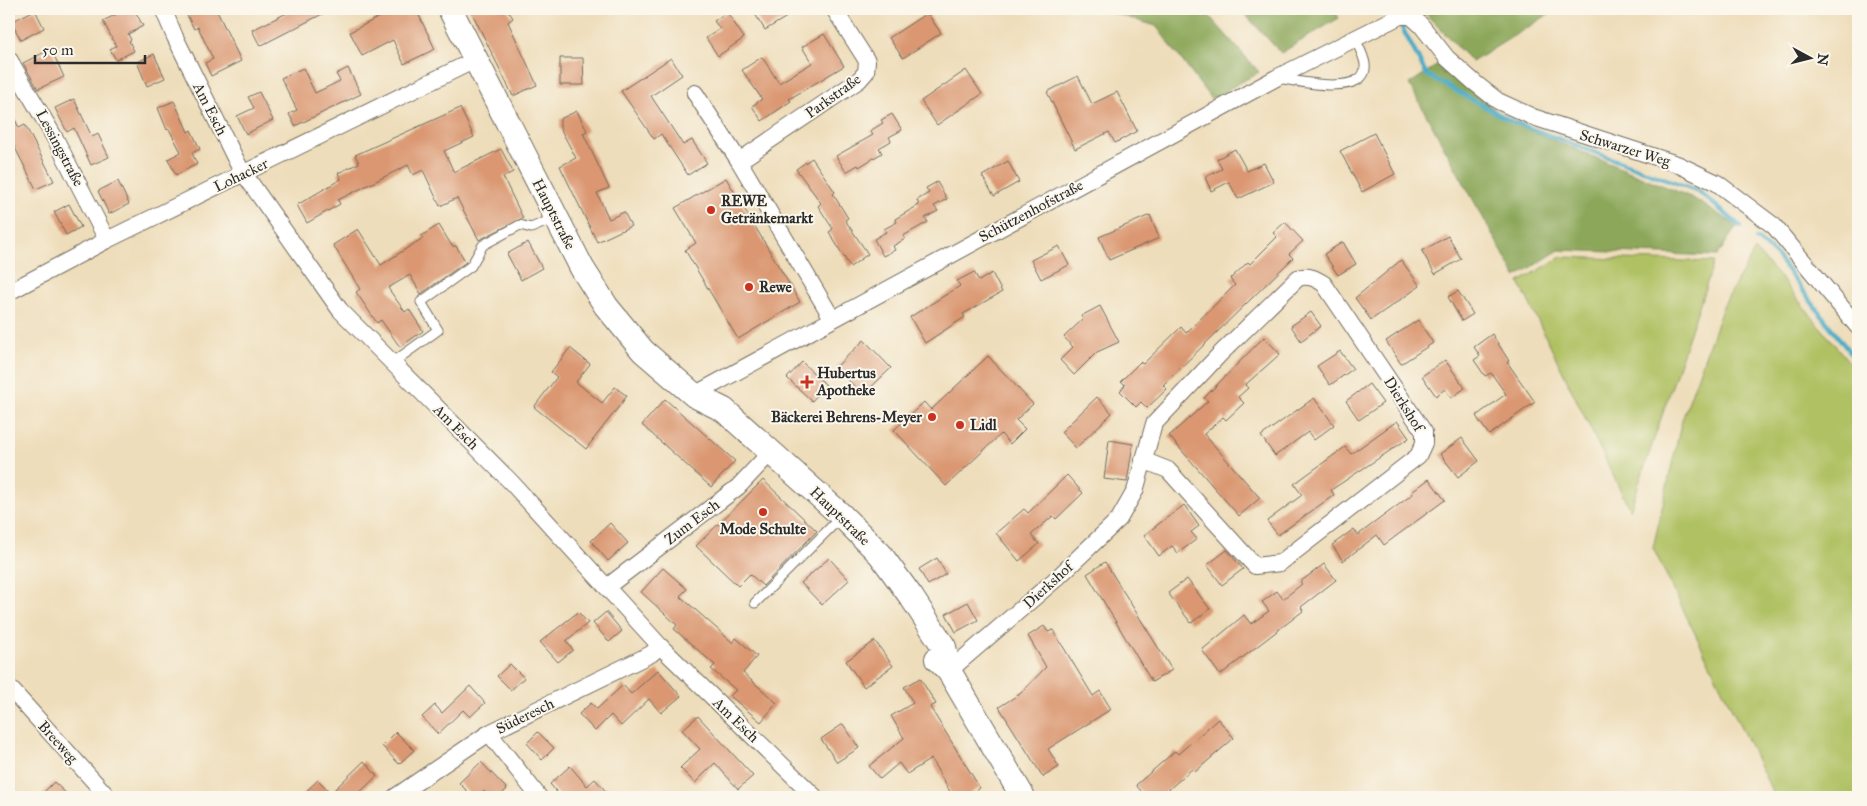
<svg xmlns="http://www.w3.org/2000/svg" width="1867" height="806" font-family="'IM FELL Great Primer',serif">
<style>
.green{fill:#b0c164;stroke:#6e7648}
.forest{fill:#8ca75a;stroke:#5c6942}
.lines{fill:none;stroke-linecap:round;stroke-linejoin:round}
.stream{stroke:#48abc7;stroke-width:4.5}
.building{fill:#da9771}
.lane-casing{stroke:#6f695d;stroke-width:11}
.street-casing{stroke:#6f695d;stroke-width:18}
.secondary-casing{stroke:#6f695d;stroke-width:26}
.lane{stroke:#fff;stroke-width:9}
.street{stroke:#fff;stroke-width:16}
.secondary{stroke:#fff;stroke-width:24}
.poi-dot{fill:#c8321e;stroke:#fbf7ec;stroke-width:2}
.labels{text-anchor:middle;stroke-width:4;stroke-linejoin:round;paint-order:stroke}
.street-label{font-size:15px;fill:#2b2b2b;stroke:#fbf7ec}
.poi-label{font-size:15px;font-weight:bold;fill:#2b2b2b;stroke:#fbf7ec;text-anchor:start}
</style>
<rect width="100%" height="100%" fill="#fbf7ec"/>
<filter id="ink" filterUnits="userSpaceOnUse"><feTurbulence type="fractalNoise" baseFrequency=".02" numOctaves="2"/><feDisplacementMap in="SourceGraphic" scale="10" xChannelSelector="R" yChannelSelector="G"/><feConvolveMatrix kernelMatrix="1 2 1 2 8 2 1 2 1" color-interpolation-filters="sRGB"/></filter>
<filter id="wash" filterUnits="userSpaceOnUse"><feTurbulence type="fractalNoise" baseFrequency=".0096" numOctaves="4" result="noise"/><feDisplacementMap in="SourceGraphic" scale="20" xChannelSelector="R" yChannelSelector="G"/><feGaussianBlur stdDeviation="1.12" result="paint"/><feColorMatrix in="noise" values="0 0 0 0 0 0 0 0 0 0 0 0 0 0 0 0 0 1.4 0 .05"/><feComposite in="paint" operator="in"/></filter>
<g filter="url(#wash)">
<rect width="100%" height="100%" fill="#eeddba"/>
<g class="green">
<polygon points="1755,250 1782,280 1858,373 1858,797 1775,797 1653,548 1682,420 1723,306"/>
<polygon points="1561,257 1714,262 1630,510 1519,282"/>
</g>
<g class="forest">
<polygon points="1100,9 1203,9 1259,72 1211,99 1156,26"/>
<polygon points="1240,9 1334,9 1339,18 1281,53"/>
<polygon points="1421,9 1557,9 1472,62"/>
<polygon points="1439,64 1510,122 1693,198 1737,226 1717,256 1559,250 1516,277 1409,84"/>
</g>
<g class="lines">
<g class="stream">
<polyline points="1399,22 1427,75 1511,121 1698,191 1740,226"/>
<polyline points="1756,239 1775,254 1858,363"/>
</g>
</g>
<g id="blocks">
<g class="building">
<polygon points="127,9 134,9 143,26 128,34 131,40 129,41 134,51 116,60 110,49 116,46 103,21"/>
<polygon points="184,9 216,9 241,61 211,76 205,63 213,59 198,27 194,29"/>
<polygon points="295,9 332,9 260,46 252,30"/>
<polygon points="395,9 416,9 435,49 404,64 393,40 362,56 350,32"/>
<polygon points="470,9 507,9 513,18 508,22 537,85 513,96"/>
<polygon points="763,9 800,9 765,30 755,14"/>
<polygon points="35,10 44,28 21,40 11,22"/>
<polygon points="727,12 744,38 718,56 706,38 720,29 714,21"/>
<polygon points="927,13 941,33 903,58 889,38"/>
<polygon points="824,34 844,66 789,99 791,101 762,121 752,106 762,99 742,70 762,57 779,83 812,63 802,47"/>
<polygon points="51,49 64,77 38,89 23,63"/>
<polygon points="154,54 165,78 147,86 137,62"/>
<polygon points="560,58 583,58 584,85 560,85"/>
<polygon points="671,58 682,75 651,96 683,145 692,140 707,163 688,175 661,134 654,139 621,91"/>
<polygon points="303,68 315,93 340,81 336,74 348,68 361,94 295,126 289,114 297,110 281,78"/>
<polygon points="966,70 982,94 937,125 921,101"/>
<polygon points="1078,76 1092,104 1117,92 1137,131 1115,143 1109,132 1075,149 1047,92"/>
<polygon points="259,92 273,120 246,134 237,116 254,108 248,97"/>
<polygon points="74,99 92,137 98,134 109,157 91,165 74,128 67,132 55,108"/>
<polygon points="174,101 188,132 191,130 200,149 192,153 197,164 176,175 168,159 181,152 169,129 167,130 158,108"/>
<polygon points="9,106 19,128 25,125 54,181 36,189 9,136"/>
<polygon points="460,108 474,137 444,151 454,172 501,149 513,172 503,177 523,218 479,240 457,198 440,206 423,170 413,175 408,165 338,200 340,204 307,223 297,205 341,179 338,173 359,163 355,155"/>
<polygon points="577,111 587,131 583,133 609,188 597,193 609,219 624,212 631,226 597,242 560,166 576,158 560,128 560,119"/>
<polygon points="892,114 902,130 889,137 891,141 879,148 882,153 859,167 858,165 846,172 836,156 873,135 870,131 883,123 881,120"/>
<polygon points="1374,133 1395,174 1362,192 1340,151"/>
<polygon points="1235,149 1247,171 1264,163 1274,182 1238,199 1229,182 1211,191 1205,177 1222,169 1217,159"/>
<polygon points="812,158 835,192 833,194 848,218 845,220 868,254 850,267 829,232 833,229 818,206 821,203 796,169"/>
<polygon points="1008,161 1019,182 994,196 982,176"/>
<polygon points="726,178 800,302 738,339 685,250 696,243 675,208"/>
<polygon points="118,181 129,204 109,214 98,191"/>
<polygon points="937,182 947,199 934,206 938,211 925,218 928,222 903,236 905,239 893,246 895,250 883,256 874,239 886,232 884,229 897,222 895,219 919,205 917,200 929,193 926,188"/>
<polygon points="69,204 81,227 66,235 54,212"/>
<polygon points="1150,215 1159,238 1109,260 1099,237"/>
<polygon points="1285,222 1303,241 1289,254 1293,258 1163,385 1167,389 1147,408 1141,402 1136,407 1120,391 1125,385 1121,381 1140,362 1143,364 1181,327 1186,333 1235,285 1230,279 1248,262 1250,264 1277,237 1273,233"/>
<polygon points="439,225 452,246 456,246 466,262 421,294 410,275 388,288 405,312 409,309 423,331 400,347 381,320 377,323 356,292 360,289 333,245 358,229 381,265 423,238 421,236"/>
<polygon points="1448,236 1461,259 1435,274 1422,251"/>
<polygon points="528,242 542,268 521,280 507,254"/>
<polygon points="1343,242 1356,264 1338,275 1324,254"/>
<polygon points="1059,246 1069,265 1041,279 1031,260"/>
<polygon points="1401,260 1420,286 1371,320 1355,298"/>
<polygon points="974,272 979,281 992,273 1002,292 963,314 965,317 925,343 910,317 960,286 957,281"/>
<polygon points="1458,291 1473,314 1462,321 1448,297"/>
<polygon points="1100,306 1119,342 1097,352 1074,375 1060,360 1073,347 1064,337 1083,319 1081,316"/>
<polygon points="1311,312 1321,326 1301,341 1291,326"/>
<polygon points="1418,320 1433,343 1401,364 1386,341"/>
<polygon points="1492,334 1509,361 1507,362 1535,402 1489,435 1476,416 1506,394 1491,373 1485,376 1474,360 1480,356 1474,347"/>
<polygon points="1264,337 1280,354 1245,385 1248,388 1238,397 1244,403 1226,420 1223,417 1204,434 1260,498 1239,516 1169,436 1208,401 1204,398"/>
<polygon points="864,340 891,368 863,395 836,367"/>
<polygon points="570,348 590,364 576,382 602,403 615,387 627,396 586,449 534,407 557,377 551,372"/>
<polygon points="1340,351 1353,369 1330,385 1317,366"/>
<polygon points="988,356 1033,404 1016,420 1025,429 1010,444 1001,434 946,486 894,430 924,402 931,410"/>
<polygon points="1445,360 1465,388 1451,398 1445,389 1436,396 1422,376"/>
<polygon points="802,362 826,385 812,401 787,378"/>
<polygon points="1369,384 1383,403 1359,420 1346,401"/>
<polygon points="1097,397 1112,413 1076,448 1061,432"/>
<polygon points="1314,398 1334,425 1314,440 1308,432 1275,456 1261,436"/>
<polygon points="665,399 735,461 711,487 642,425"/>
<polygon points="1397,421 1409,438 1331,490 1334,495 1278,535 1267,521 1302,495 1294,484 1345,447 1351,454"/>
<polygon points="1462,438 1479,461 1458,477 1440,454"/>
<polygon points="1109,440 1133,444 1127,482 1104,479"/>
<polygon points="1067,475 1083,493 1056,519 1053,516 1031,535 1039,544 1019,561 996,533 1024,509 1028,513"/>
<polygon points="1429,479 1445,500 1384,545 1377,535 1343,561 1332,545 1354,529 1358,535 1413,494 1412,492"/>
<polygon points="763,480 817,531 763,586 750,574 738,586 696,546"/>
<polygon points="1184,505 1199,526 1191,532 1197,539 1178,553 1172,546 1159,556 1144,535"/>
<polygon points="610,523 628,543 608,561 591,541"/>
<polygon points="1227,550 1243,569 1222,585 1207,565"/>
<polygon points="829,558 849,580 822,605 801,583"/>
<polygon points="937,558 946,574 928,585 919,569"/>
<polygon points="1105,562 1172,670 1152,682 1087,574"/>
<polygon points="1324,564 1336,580 1301,607 1303,611 1220,675 1202,650 1244,615 1251,624 1269,611 1262,602 1277,591 1283,599 1302,584 1300,582"/>
<polygon points="663,568 687,589 680,596 733,643 736,638 757,656 743,673 777,703 761,722 730,696 736,690 711,669 715,665 674,629 677,625 641,592"/>
<polygon points="1187,579 1210,609 1191,623 1168,593"/>
<polygon points="968,602 978,620 956,632 946,614"/>
<polygon points="578,612 588,623 566,641 573,650 558,662 540,642"/>
<polygon points="606,612 622,631 609,642 593,623"/>
<polygon points="1044,626 1048,632 1053,630 1093,696 1100,691 1111,709 1048,749 1059,767 1043,777 999,707 1021,693 1046,667 1028,636"/>
<polygon points="875,641 893,666 864,687 846,661"/>
<polygon points="510,664 524,678 511,690 497,676"/>
<polygon points="658,670 681,696 661,713 649,699 621,726 611,715 595,731 579,714 591,703 597,709 623,685 631,694"/>
<polygon points="920,678 936,704 930,707 980,788 964,797 953,797 931,759 907,774 899,763 880,779 869,766 904,738 891,716 913,703 904,687"/>
<polygon points="470,686 485,703 470,717 463,710 438,734 422,717 435,705 442,713"/>
<polygon points="698,716 753,776 738,789 715,763 695,783 680,768 700,749 682,730"/>
<polygon points="1218,719 1234,738 1195,772 1192,769 1160,797 1146,797 1136,785 1175,751 1178,754"/>
<polygon points="843,724 859,748 837,762 821,739"/>
<polygon points="396,732 414,750 399,764 382,746"/>
<polygon points="538,732 554,748 542,760 527,743"/>
<polygon points="364,761 377,776 355,797 300,797 318,780 331,793"/>
<polygon points="481,762 507,789 499,797 490,797 484,791 478,797 473,797 459,783"/>
<polygon points="570,766 587,786 595,779 611,797 561,797 550,784"/>
<polygon points="54,782 70,797 39,797"/>
</g>
</g>
</g>
<g filter="url(#ink)">
<use href="#blocks" fill-opacity="0" stroke="#6f695d" stroke-width="1"/>
<g class="lines">
<g class="lane-casing">
<g id="lane">
<path d="M1279,78C1296,81 1369,98 1365,64C1364,56 1359,47 1355,39"/>
<polyline points="392,363 438,330 421,302 471,266 483,245 520,225 531,228 555,218"/>
<polyline points="755,603 842,516"/>
</g>
</g>
<g class="street-casing">
<g id="street">
<polyline points="163,9 175,37 240,168 340,310 511,482 660,646 815,797"/>
<polyline points="9,59 56,140 107,240"/>
<polyline points="695,93 739,161"/>
<polyline points="9,292 107,240 475,60"/>
<polyline points="832,318 739,161 859,80 866,72 867,61 834,9"/>
<polyline points="694,395 1276,78 1400,16 1411,16 1421,25 1447,58 1475,83 1498,101 1533,117 1677,164 1717,183 1774,226 1858,327"/>
<polyline points="608,586 738,487 771,452"/>
<path d="M949,671L1057,578L1119,519L1135,491L1154,424L1220,354L1298,278C1309,275 1315,278 1324,284L1424,432V443L1418,456L1280,563L1255,566L1168,470L1143,460"/>
<polyline points="9,687 108,797"/>
<polyline points="489,733 539,797"/>
<polyline points="395,797 489,733 651,654 660,646"/>
</g>
</g>
<g class="secondary-casing">
<g id="secondary">
<polyline points="450,9 582,268 606,306 643,351 694,395 724,410 842,516 880,554 912,598 944,647 949,671"/>
<polyline points="937,659 949,671 1023,797"/>
</g>
</g>
<use href="#lane" class="lane"/>
<use href="#street" class="street"/>
<use href="#secondary" class="secondary"/>
</g>
</g>
<g class="poi-dot">
<circle cx="711" cy="210" r="5"/>
<circle cx="749" cy="287" r="5"/>
<path d="M804.5 374.5h5v5h5v5h-5v5h-5v-5h-5v-5h5z"/>
<circle cx="932" cy="417" r="5"/>
<circle cx="960" cy="425" r="5"/>
<circle cx="763" cy="512" r="5"/>
</g>
<g class="labels">
<g class="street-label">
<text transform="translate(833 96) rotate(-36)" y="5">Parkstraße</text>
<text transform="translate(210 109) rotate(63)" y="5">Am Esch</text>
<text transform="translate(60 148) rotate(62)" y="5">Lessingstraße</text>
<text transform="translate(1625 148) rotate(17)" y="5">Schwarzer Weg</text>
<text transform="translate(241 175) rotate(-26)" y="5">Lohacker</text>
<text transform="translate(1031 211) rotate(-28)" y="5">Schützenhofstraße</text>
<text transform="translate(554 214) rotate(63)" y="5">Hauptstraße</text>
<text transform="translate(1404 404) rotate(58)" y="5">Dierkshof</text>
<text transform="translate(456 427) rotate(45)" y="5">Am Esch</text>
<text transform="translate(840 516) rotate(44)" y="5">Hauptstraße</text>
<text transform="translate(692 522) rotate(-37)" y="5">Zum Esch</text>
<text transform="translate(1048 585) rotate(-42)" y="5">Dierkshof</text>
<text transform="translate(525 716) rotate(-26)" y="5">Süderesch</text>
<text transform="translate(736 720) rotate(44)" y="5">Am Esch</text>
<text transform="translate(58 742) rotate(48)" y="5">Breeweg</text>
</g>
<g class="poi-label">
<text x="721" y="206">REWE<tspan x="721" dy="17">Getränkemarkt</tspan></text>
<text x="759" y="292">Rewe</text>
<text x="817" y="378">Hubertus<tspan x="817" dy="17">Apotheke</tspan></text>
<text x="922" y="422" text-anchor="end">Bäckerei Behrens-Meyer</text>
<text x="970" y="430">Lidl</text>
<text x="763" y="534" text-anchor="middle">Mode Schulte</text>
</g>
</g>
<rect width="1867" height="806" fill="none" stroke="#fbf7ec" stroke-width="30"/>
<g transform="translate(1810 58) rotate(97)" stroke="#fbf7ec" stroke-width="4" paint-order="stroke">
<path d="M0-4L9 19L0 12L-9 19Z" fill="#2b2b2b"/>
<text y="-8" font-size="14" font-weight="bold" text-anchor="middle" fill="#2b2b2b">N</text>
</g>
<path d="M35 55v8h110v-8" fill="none" stroke="#2b2b2b" stroke-width="2.5"/>
<text x="42" y="55" font-size="15" fill="#2b2b2b" stroke="#fbf7ec" stroke-width="4" paint-order="stroke">50 m</text>
</svg>
